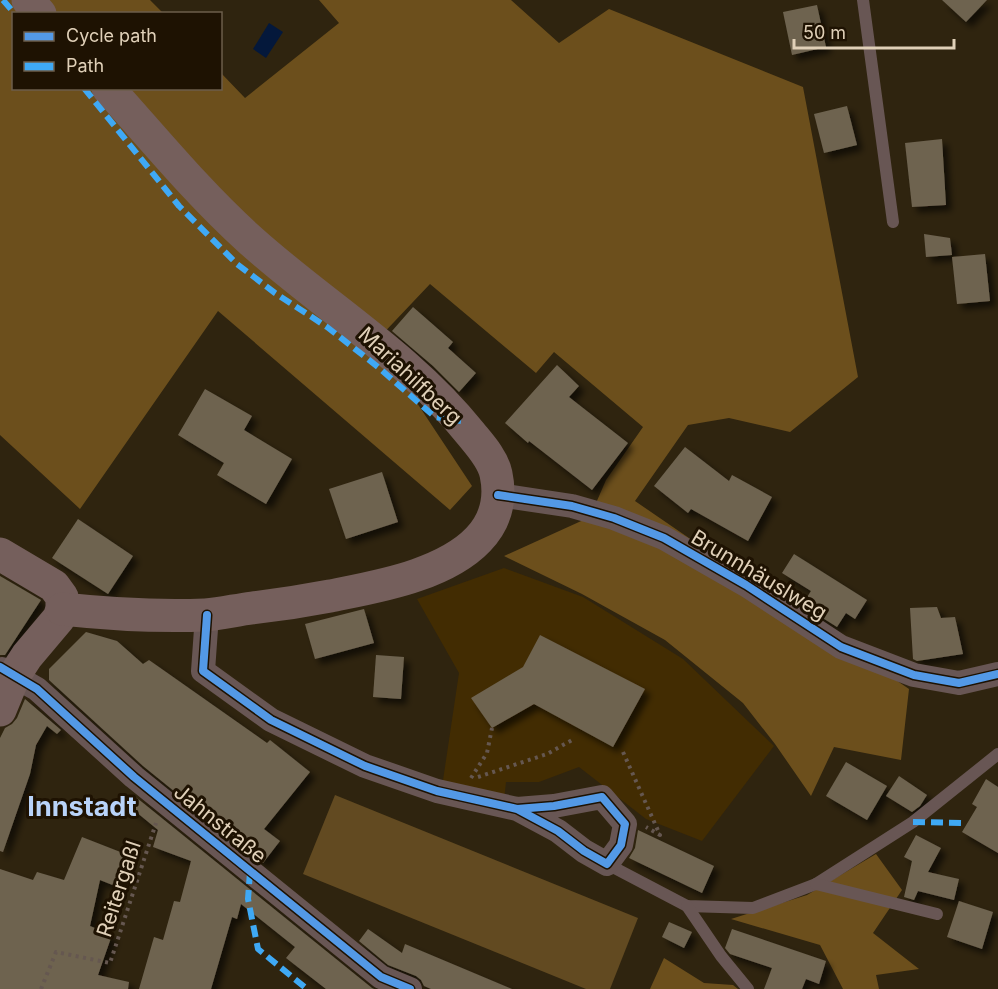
<svg xmlns="http://www.w3.org/2000/svg" width="998" height="989" font-family="Inter,sans-serif">
<style>
.built{fill:#422c02}
.green{fill:#624a21}
.forest{fill:#6c4f1c}
.water{fill:#04183b}
.building{fill:#6e6350;filter:url(#shadow)}
.lines{fill:none;stroke-linecap:round;stroke-linejoin:round}
.path{stroke:#655750;stroke-width:4;stroke-dasharray:3 4.5;stroke-linecap:butt}
.lane{stroke:#685654;stroke-width:12}
.street{stroke:#685654;stroke-width:24}
.secondary{stroke:#755f5c;stroke-width:33}
.quiet{stroke:#3fa9f5;stroke-width:6;stroke-dasharray:12 6;stroke-linecap:butt}
.cycleway-casing{stroke:#1e1202;stroke-width:11}
.cycleway{stroke:#5399e6;stroke-width:8}
.labels{text-anchor:middle;stroke-width:6;stroke-linejoin:round;paint-order:stroke}
.street-label{font-size:21px;fill:#e0d0b8;stroke:#1e1202}
.district-label{font-size:27px;font-weight:bold;fill:#b9d3f9;stroke:#1e1202}
</style>
<defs>
<filter id="shadow"><feDropShadow dx="5.5" dy="5.5" stdDeviation="3" flood-color="#0009"/></filter>
</defs>
<rect width="100%" height="100%" fill="#2f240f"/>
<polygon class="built" points="504,568 583,597 683,659 774,746 702,841 646,819 579,767 539,782 506,782 504,800 442,787 459,673 417,599"/>
<polygon class="green" points="335,795 638,918 610,989 586,989 303,874"/>
<g class="forest">
<polygon points="0,0 150,0 163,13 14,14 14,88 220,88 221,73 245,98 339,23 319,0 511,0 559,43 609,9 803,87 858,377 790,432 729,418 688,425 635,501 909,689 901,760 834,747 811,796 775,744 743,703 665,640 582,594 504,556 590,517 606,480 643,427 554,352 536,373 430,284 376,341 472,486 450,510 218,311 80,509 0,435"/>
<polygon points="876,854 902,890 873,933 919,969 876,975 879,989 843,989 820,945 731,919 807,895"/>
<polygon points="664,958 704,983 733,985 738,989 650,989"/>
</g>
<polygon class="water" points="269,23 283,32 266,58 253,49"/>
<g class="building">
<polygon points="942,0 987,0 966,22"/>
<polygon points="817,5 826,47 792,55 783,12"/>
<polygon points="847,106 857,145 824,153 814,114"/>
<polygon points="942,139 946,205 912,207 905,143"/>
<polygon points="924,234 950,238 952,255 926,257"/>
<polygon points="985,254 990,301 957,304 952,257"/>
<polygon points="413,307 453,342 448,348 476,373 459,392 433,366 392,331"/>
<polygon points="557,365 579,386 569,397 628,443 592,490 529,441 528,443 505,423"/>
<polygon points="205,389 252,416 244,430 292,459 266,504 217,475 224,463 178,435"/>
<polygon points="685,447 729,481 732,475 772,497 748,541 691,509 688,513 654,486"/>
<polygon points="382,472 398,522 346,539 329,489"/>
<polygon points="78,519 133,556 108,594 52,558"/>
<polygon points="794,554 867,600 855,619 846,613 837,627 802,605 811,591 782,573"/>
<polygon points="0,576 41,600 5,655 0,655"/>
<polygon points="937,607 941,618 955,617 963,654 917,661 913,659 910,608"/>
<polygon points="364,609 374,643 315,659 305,624"/>
<polygon points="86,632 117,641 143,664 149,660 267,743 270,740 310,772 264,829 280,841 263,863 143,766 49,680 49,669"/>
<polygon points="540,635 645,689 613,747 534,704 492,728 471,698 523,667"/>
<polygon points="376,655 404,657 401,699 373,697"/>
<polygon points="25,699 61,730 57,734 47,726 36,745 30,774 3,852 0,851 0,738 5,728 12,724 17,718"/>
<polygon points="846,762 887,786 867,820 826,796"/>
<polygon points="899,776 927,795 920,806 912,812 886,796"/>
<polygon points="986,779 998,787 998,853 962,832 977,807 972,804"/>
<polygon points="137,798 372,988 374,989 326,989 286,958 295,947 241,904 237,919 232,917 211,989 139,989 154,937 163,940 174,901 180,902 191,861 153,847 158,830 130,807"/>
<polygon points="638,830 714,866 702,893 629,858 635,848"/>
<polygon points="916,835 941,848 928,872 959,879 954,900 918,891 914,900 904,897 912,861 904,857"/>
<polygon points="82,837 128,855 115,886 100,880 90,926 112,935 98,975 129,982 128,989 0,989 0,869 33,880 37,872 64,880"/>
<polygon points="959,901 993,912 982,949 947,937"/>
<polygon points="669,922 692,932 684,948 662,937"/>
<polygon points="368,929 402,953 405,944 512,989 431,989 424,986 421,980 416,976 388,965 359,941"/>
<polygon points="732,929 826,961 819,984 806,979 802,989 764,989 772,968 730,954 725,948"/>
</g>
<g class="lines">
<g class="path">
<polyline points="623,752 660,835 646,827"/>
<polyline points="478,777 547,754 572,740"/>
<polyline points="471,778 487,753 492,728"/>
<polyline points="41,989 56,952 110,963 156,823"/>
</g>
<g class="lane">
<polyline points="863,0 893,222"/>
<polyline points="607,864 687,906 753,908 816,884 913,822 998,754"/>
<polyline points="816,884 937,914"/>
<polyline points="687,906 721,956 748,989"/>
</g>
<g class="street">
<polyline points="498,495 572,506 614,518 664,538 746,585 841,647 914,675 959,683 998,674"/>
<polyline points="207,615 203,671 271,720 365,766 437,791 517,809 558,831 584,851 607,864 621,845 625,824 602,797 554,806 517,809"/>
<polyline points="2,669 37,689 134,777 381,977 410,989"/>
</g>
<g class="secondary">
<polyline points="28,0 40,14"/>
<polyline points="0,554 54,586 62,597 62,609 59,618 27,656 14,676 0,710"/>
<path d="M62,609C109,614 158,617 205,615C221,614 236,610 252,608C278,605 304,601 330,596C360,590 389,585 417,575C463,559 508,530 496,474C493,459 480,445 471,434C409,356 322,305 249,239C198,193 154,139 108,88"/>
</g>
<g class="quiet">
<polyline points="3,0 15,14"/>
<polyline points="84,88 179,206 237,264 275,293 327,327 378,367 435,417 461,421"/>
<polyline points="913,822 962,823"/>
<polyline points="250,872 248,899 258,949 307,989"/>
</g>
<g class="cycleway-casing">
<g id="cycleway">
<polyline points="498,495 572,506 614,518 664,538 746,585 841,647 914,675 959,683 998,674"/>
<polyline points="207,615 203,671 271,720 365,766 437,791 517,809 558,831 584,851 607,864 621,845 625,824 602,797 554,806 517,809"/>
<polyline points="0,667 37,689 134,777 381,977 410,989"/>
</g>
</g>
<use href="#cycleway" class="cycleway"/>
</g>
<g class="labels">
<g class="street-label">
<text transform="translate(410 376) rotate(43)" y="7">Mariahilfberg</text>
<text transform="translate(759 575) rotate(31)" y="7">Brunnhäuslweg</text>
<text transform="translate(220 824) rotate(39)" y="7">Jahnstraße</text>
<text transform="translate(119 889) rotate(-72)" y="7">Reitergaßl</text>
</g>
<g class="district-label">
<text x="82" y="816">Innstadt</text>
</g>
</g>
<rect x="12" y="12" width="210" height="78" fill="#1e1202" stroke="#6c5e4b" stroke-width="1.5"/>
<rect x="24" y="32" width="30" height="9" fill="#5399e6" stroke="#6c5e4b" stroke-width="1.5"/>
<text x="66" y="42" font-size="18" fill="#e0d0b8">Cycle path</text>
<rect x="24" y="62" width="30" height="9" fill="#3fa9f5" stroke="#6c5e4b" stroke-width="1.5"/>
<text x="66" y="72" font-size="18" fill="#e0d0b8">Path</text>
<path d="M794 39v9h160v-9" fill="none" stroke="#e0d0b8" stroke-width="3"/>
<text x="803" y="39" font-size="18" fill="#e0d0b8" stroke="#1e1202" stroke-width="4.5" paint-order="stroke">50 m</text>
</svg>
